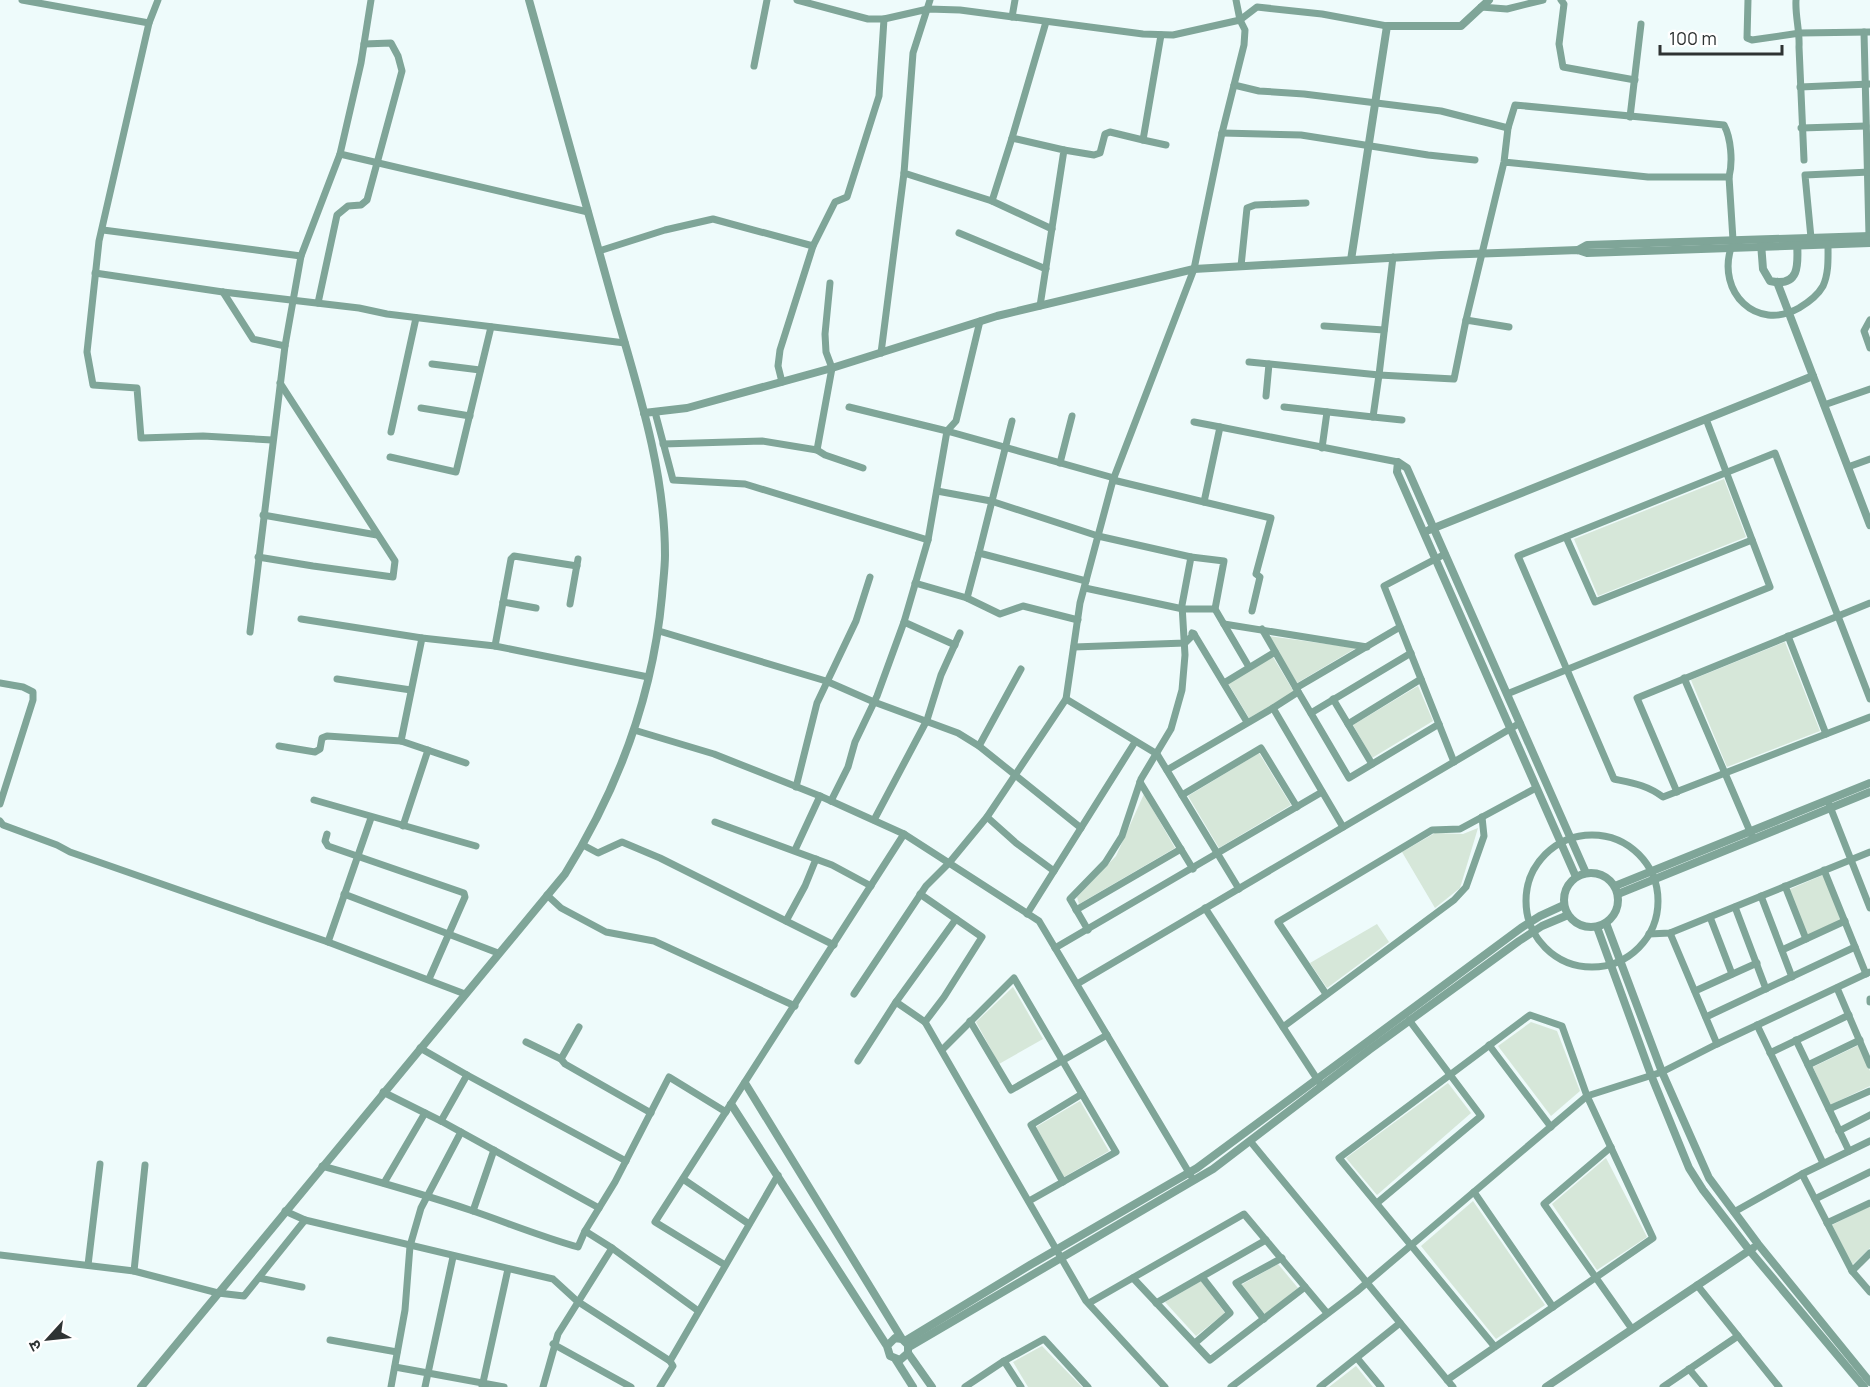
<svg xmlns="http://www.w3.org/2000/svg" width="1870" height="1387" font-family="Manrope,'Noto Sans Devanagari',sans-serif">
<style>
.green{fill:#d6e7d9}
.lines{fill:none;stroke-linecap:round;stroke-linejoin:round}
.minor{stroke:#7fa598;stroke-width:7}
.tertiary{stroke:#7fa598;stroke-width:8}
</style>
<rect width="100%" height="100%" fill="#eefbfb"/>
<g class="green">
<polygon points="1724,479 1746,537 1598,596 1574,539"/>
<polygon points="1269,636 1356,648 1297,683"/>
<polygon points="1785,642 1820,731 1727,767 1691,680"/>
<polygon points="1273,657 1294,692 1249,718 1228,683"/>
<polygon points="1418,686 1433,721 1372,758 1353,725"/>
<polygon points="1259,753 1291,805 1219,848 1188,796"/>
<polygon points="1144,794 1175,848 1079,904 1077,897 1116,856"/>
<polygon points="1478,828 1460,888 1435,908 1402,852 1435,833 1463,834"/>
<polygon points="1823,875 1841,920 1806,936 1788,890"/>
<polygon points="1377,924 1389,942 1327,988 1310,963"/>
<polygon points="1013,987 1043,1039 999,1064 976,1022"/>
<polygon points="1531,1022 1557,1031 1580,1091 1551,1116 1498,1046"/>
<polygon points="1859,1045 1870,1071 1870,1086 1830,1105 1813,1067"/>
<polygon points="1448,1083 1471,1113 1377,1195 1346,1158"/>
<polygon points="1080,1101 1109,1151 1064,1177 1036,1127"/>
<polygon points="1606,1158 1647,1237 1597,1270 1552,1204"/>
<polygon points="1473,1201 1545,1305 1496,1339 1421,1246"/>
<polygon points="1870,1206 1870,1248 1852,1265 1832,1225"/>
<polygon points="1278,1264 1298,1288 1265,1314 1241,1285"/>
<polygon points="1201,1281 1225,1313 1196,1336 1165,1302"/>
<polygon points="1042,1346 1082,1387 1028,1387 1013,1362"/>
<polygon points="1356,1366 1373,1387 1329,1387"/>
</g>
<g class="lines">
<g class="minor">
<polyline points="22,0 149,23"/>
<polyline points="158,0 149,23 99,241 87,352 93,385 137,388 141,438 203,436 272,440"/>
<polyline points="797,0 868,19 884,19 928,9 960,10 1143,34 1173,35 1240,20 1245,30 1244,45 1222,133 1194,269 1113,480"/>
<polyline points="930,0 913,53 904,173 992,201"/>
<polyline points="1236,0 1240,20 1257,7 1322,14 1387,26"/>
<polyline points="1561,0 1564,4 1559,44 1563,67 1635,80"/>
<polyline points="1748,0 1747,38 1752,40 1800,33 1870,32"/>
<path d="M1796,0C1795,16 1800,31 1799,47L1804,160"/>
<polyline points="1481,7 1507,9 1543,0"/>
<polyline points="1012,17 1015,0"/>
<polyline points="1864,32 1869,236"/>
<polyline points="754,66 767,0"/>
<polyline points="1234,85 1259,91 1304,94 1441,111 1508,128"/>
<polyline points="1800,87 1870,84"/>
<polyline points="1630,117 1641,24"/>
<polyline points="1801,128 1866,126"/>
<polyline points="1222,133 1301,135 1428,155 1475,160"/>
<polyline points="1012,138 992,201 1052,229"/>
<polyline points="1143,140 1166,145"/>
<polyline points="1064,150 1094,155 1100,153 1105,134 1110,132 1143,140 1161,35"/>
<polyline points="340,154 588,212"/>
<polyline points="1729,177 1733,240"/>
<polyline points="103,230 301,256"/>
<polyline points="959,233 1046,269"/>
<polyline points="1811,238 1805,175 1870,172"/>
<path d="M1731,248C1717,292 1756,332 1799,308C1809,302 1818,295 1823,286C1829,273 1828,258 1828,244"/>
<polyline points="599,251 665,230 713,219 813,246 835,202 847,197 879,96 884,19"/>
<polyline points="1241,266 1247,208 1255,205 1306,203"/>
<polyline points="95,273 223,292 359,308 387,314 625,343"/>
<polyline points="223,292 253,339 285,346"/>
<polyline points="318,303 337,215 348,206 361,205 367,200 402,71 398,56 391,43 364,44"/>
<polyline points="1040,306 1064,150 1012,138 1046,22"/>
<path d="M1466,320L1504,162L1508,128L1515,105L1724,125C1731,138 1733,162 1729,177H1648L1504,162"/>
<polyline points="1870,320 1864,331 1870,348"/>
<polyline points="1324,326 1384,330"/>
<polyline points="881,353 904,173"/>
<polyline points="1249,362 1379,375 1393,257"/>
<polyline points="432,364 480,370"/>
<polyline points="782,382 778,366 780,350 813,246"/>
<polyline points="1266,396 1269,364"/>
<polyline points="1824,405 1870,389"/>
<polyline points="849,407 947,431 956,421 980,321"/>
<polyline points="1284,407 1373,417 1379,375 1454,379 1466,320 1509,327"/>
<polyline points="421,408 470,416"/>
<polyline points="655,412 673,480 745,484 928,540"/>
<polyline points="1373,417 1402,420"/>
<polyline points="1012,421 979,553 1086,581"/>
<polyline points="1194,422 1220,427"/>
<polyline points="391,432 416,318"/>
<polyline points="663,444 762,441 817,450 832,368 826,352 825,334 830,283"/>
<polyline points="1322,448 1327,412"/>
<polyline points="817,450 825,455 863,468"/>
<polyline points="390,457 456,472 491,327"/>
<polyline points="1060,463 1072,416"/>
<polyline points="1848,467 1870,459"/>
<polyline points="937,491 991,501 1098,536 1191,557 1182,605 1185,655 1182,690 1171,729 1141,779 1122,836 1105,863 1070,899 1088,930"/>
<polyline points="1204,502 1271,518 1256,574 1260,577 1252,611"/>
<polyline points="263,515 377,535"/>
<polyline points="1566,537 1595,602 1752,540"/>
<polyline points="1445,554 1384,586 1454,762"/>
<polyline points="258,557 313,566 393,577 395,561 280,383"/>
<polyline points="1191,557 1224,561 1215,609 1249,667"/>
<polyline points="915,583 967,598 1000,614 1023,606 1078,620"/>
<polyline points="1085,588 1183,609 1215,609"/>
<polyline points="967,598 979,553"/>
<polyline points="503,602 536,608"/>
<polyline points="570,604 578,559"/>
<polyline points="301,619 422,638 495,646 648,677"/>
<polyline points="1224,624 1367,647"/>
<polyline points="1262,629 1296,688 1400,627"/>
<polyline points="659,631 826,681 874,702 958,733 979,746 1081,828"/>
<polyline points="250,632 285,346 301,256 340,154 361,63 371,0"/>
<polyline points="1192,633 1194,634 1247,722"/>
<polyline points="1788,636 1826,734"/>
<polyline points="955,645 904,622 928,540 947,431 1114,478"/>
<polyline points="495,646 511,559 514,556 577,566"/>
<polyline points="1074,647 1185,643 1194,634"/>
<polyline points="1684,678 1752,836"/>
<polyline points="337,679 411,690"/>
<polyline points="0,683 23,687 33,692 33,700 0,804"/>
<polyline points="1224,683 1275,652"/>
<polyline points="1296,688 1349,778 1439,724"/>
<polyline points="1507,694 1770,587 1706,419"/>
<polyline points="1333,699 1372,764"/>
<path d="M1870,699L1775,453L1518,556L1614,779C1633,783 1647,785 1663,797L1870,717"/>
<polyline points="1273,708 1298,692"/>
<polyline points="1311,713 1411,653"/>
<polyline points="1348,724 1421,679"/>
<polyline points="634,730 714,754 820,796 904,834"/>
<polyline points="401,741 422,638"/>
<polyline points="279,746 315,752 320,749 322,738 327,736 401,741 466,763"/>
<polyline points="979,746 1021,669"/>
<polyline points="1167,770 1273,708 1343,827"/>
<polyline points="1140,782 1193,869"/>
<polyline points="796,787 817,703 856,621 870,577"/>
<polyline points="1677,792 1637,698 1870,603"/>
<polyline points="1182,795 1261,748 1297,807"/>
<polyline points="314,800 476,846"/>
<polyline points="831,801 848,767 855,742 877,696 904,622"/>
<polyline points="1829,804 1870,908"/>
<polyline points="987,817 1016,843 1054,871"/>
<polyline points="874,820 927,720 941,675 960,633"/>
<polyline points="0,821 3,825 57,845 70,852 328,942 465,994"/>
<polyline points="715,822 832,865 871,886"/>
<polyline points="403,826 428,750"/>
<polyline points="327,834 325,841 328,846 464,893 465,897 429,979"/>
<circle cx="1592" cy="901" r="66"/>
<polyline points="583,845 598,853 622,842 660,858 834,945"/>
<polyline points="795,850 820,796"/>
<polyline points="1824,870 1866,974"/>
<polyline points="1785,886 1806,939"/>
<polyline points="1239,889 1157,754 1066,699 1080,603 1113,480 1204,502 1220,427 1398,462"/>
<polyline points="344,894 498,953"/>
<polyline points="920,894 982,937 944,997 925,1022 1086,1301 1165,1387"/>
<polyline points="547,895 561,908 606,932 654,941 795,1006"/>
<polyline points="1761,896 1792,977"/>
<polyline points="1735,907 1766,989"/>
<polyline points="1205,908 1319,1082"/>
<polyline points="1076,910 1181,849"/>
<polyline points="1027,914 1135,742"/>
<polyline points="1710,917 1732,974"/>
<polyline points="786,921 805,886 816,859"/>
<polyline points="1670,933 1717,1044"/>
<polyline points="1649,934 1670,933 1870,852"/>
<polyline points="328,942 371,818"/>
<polyline points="1055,948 1322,792"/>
<polyline points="1782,950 1845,921"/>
<polyline points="1077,984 1520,723"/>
<polyline points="1837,988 1870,1065"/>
<polyline points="1695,991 1757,963"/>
<polyline points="854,994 926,886 949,863 987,817 1066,699"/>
<polyline points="1326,994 1278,922 1432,830 1460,829 1536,788"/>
<polyline points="1870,999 1870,1002"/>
<polyline points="896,1002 956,919"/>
<polyline points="1706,1017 1855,947"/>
<polyline points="970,1021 1011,1090 1107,1035"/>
<polyline points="1757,1025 1823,1163"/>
<polyline points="1283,1027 1454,900 1466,887 1484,836 1482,817"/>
<polyline points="1796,1040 1849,1151"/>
<polyline points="526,1042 561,1059 565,1064 651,1113"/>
<polyline points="1489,1045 1551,1127"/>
<polyline points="420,1048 467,1075"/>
<polyline points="942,1050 1014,978 1116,1152 1029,1201"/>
<polyline points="1770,1053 1849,1015"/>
<polyline points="561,1059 579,1027"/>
<polyline points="858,1061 896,1002 925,1022"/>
<polyline points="1808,1065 1860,1040"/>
<polyline points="383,1092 441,1121"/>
<polyline points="1829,1109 1870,1091"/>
<polyline points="1839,1131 1870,1115"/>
<polyline points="1250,1141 1453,1387"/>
<polyline points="1611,1147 1544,1204 1632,1329"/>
<path d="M322,1166C373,1180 423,1194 473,1211C508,1223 542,1237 578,1247L585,1231L615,1182L669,1077L726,1112"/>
<polyline points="1802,1174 1852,1271 1870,1292"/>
<polyline points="683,1179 749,1224"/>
<polyline points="1063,1182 1031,1125 1082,1094"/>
<polyline points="384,1183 425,1113"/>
<polyline points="1474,1192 1553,1307"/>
<polyline points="1815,1199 1870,1172"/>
<polyline points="1377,1203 1481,1116 1409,1020"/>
<polyline points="599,1208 441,1121 467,1075 626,1161"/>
<polyline points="285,1211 305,1220"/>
<polyline points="473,1211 494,1150"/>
<polyline points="1734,1212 1802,1174 1870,1141"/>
<polyline points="1827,1223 1870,1203"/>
<polyline points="612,1248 697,1310"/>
<polyline points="0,1255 134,1271 218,1293 244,1296 305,1220 553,1279 577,1301 670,1361 673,1366 660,1387"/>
<polyline points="453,1257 428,1373 504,1387"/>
<polyline points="88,1265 100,1164"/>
<polyline points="725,1265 655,1222 904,834 1039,921 1191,1176"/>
<polyline points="134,1271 145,1165"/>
<polyline points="1852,1271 1870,1253"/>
<polyline points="259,1278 302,1287"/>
<polyline points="1133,1278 1210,1360 1305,1287"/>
<polyline points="1697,1285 1779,1387"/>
<polyline points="1089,1303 1244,1214 1327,1313"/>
<polyline points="1156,1303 1266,1240"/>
<polyline points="1264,1319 1236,1283 1282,1258"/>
<polyline points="330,1340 397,1352"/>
<polyline points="1195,1343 1230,1313 1202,1277"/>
<polyline points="553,1344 631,1387"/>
<polyline points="1357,1358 1381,1387"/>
<polyline points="670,1361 778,1175"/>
<polyline points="1004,1361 1021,1387"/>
<polyline points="395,1367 428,1373 425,1387"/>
<polyline points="1689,1369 1704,1387"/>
<polyline points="1447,1380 1653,1238 1587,1096 1562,1026 1530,1015 1339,1158 1495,1347"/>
<polyline points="391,1387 405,1310 410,1246 421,1208 461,1132"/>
<polyline points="482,1387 508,1269"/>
<polyline points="543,1387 558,1334 612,1248 585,1231"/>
<polyline points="965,1387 1004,1361 1044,1339 1088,1387"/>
<polyline points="1231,1387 1356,1292 1587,1096 1662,1072 1717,1044 1870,972"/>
<polyline points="1320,1387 1400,1323"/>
<polyline points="1663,1387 1738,1336"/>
</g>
<g class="tertiary">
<path d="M1761,243L1763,269L1770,281C1801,288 1798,262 1797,242"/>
<polyline points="1578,250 1587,245 1870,236"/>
<polyline points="1351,260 1387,26 1461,26 1489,0"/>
<polyline points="1777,282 1870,525"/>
<polyline points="644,413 687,408 832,368 997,316 1194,269 1441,255 1578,250 1587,253 1870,243"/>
<polyline points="1429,530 1813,376"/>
<circle cx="1591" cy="900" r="27"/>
<polyline points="1576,877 1397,472 1398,462 1407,468 1586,873"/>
<polyline points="1615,886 1870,783"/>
<polyline points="1618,894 1870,792"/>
<polyline points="1606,923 1662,1072 1709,1178 1758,1244 1870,1382"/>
<polyline points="1597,927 1651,1075 1689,1168 1703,1190 1750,1251 1864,1387"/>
<polyline points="745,1083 902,1339"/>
<polyline points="731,1104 887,1346 890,1356 900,1360 908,1353 908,1345 902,1339 895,1338 887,1346"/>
<polyline points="905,1341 1030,1265 1197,1168 1521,928 1540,916 1564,905"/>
<polyline points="909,1347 1213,1169 1369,1050 1519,941 1542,926 1568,915"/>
<polyline points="908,1353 932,1387"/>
<polyline points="896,1360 913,1387"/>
<path d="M141,1387L565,874C618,789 653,695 662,596C663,582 665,568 665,555C665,471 638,389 615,309C587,206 558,103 529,0"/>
<polyline points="1546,1387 1753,1248"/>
</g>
</g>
<g transform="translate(48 1339) rotate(243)" stroke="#ffffff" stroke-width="4.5" paint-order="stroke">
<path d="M0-4.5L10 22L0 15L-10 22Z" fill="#2e3333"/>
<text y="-9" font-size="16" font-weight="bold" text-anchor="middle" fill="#2e3333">उ</text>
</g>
<path d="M1660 45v9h122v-9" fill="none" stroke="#2e3333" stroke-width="3"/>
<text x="1669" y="45" font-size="18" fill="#2e3333" stroke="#ffffff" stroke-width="4.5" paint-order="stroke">100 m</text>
</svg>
